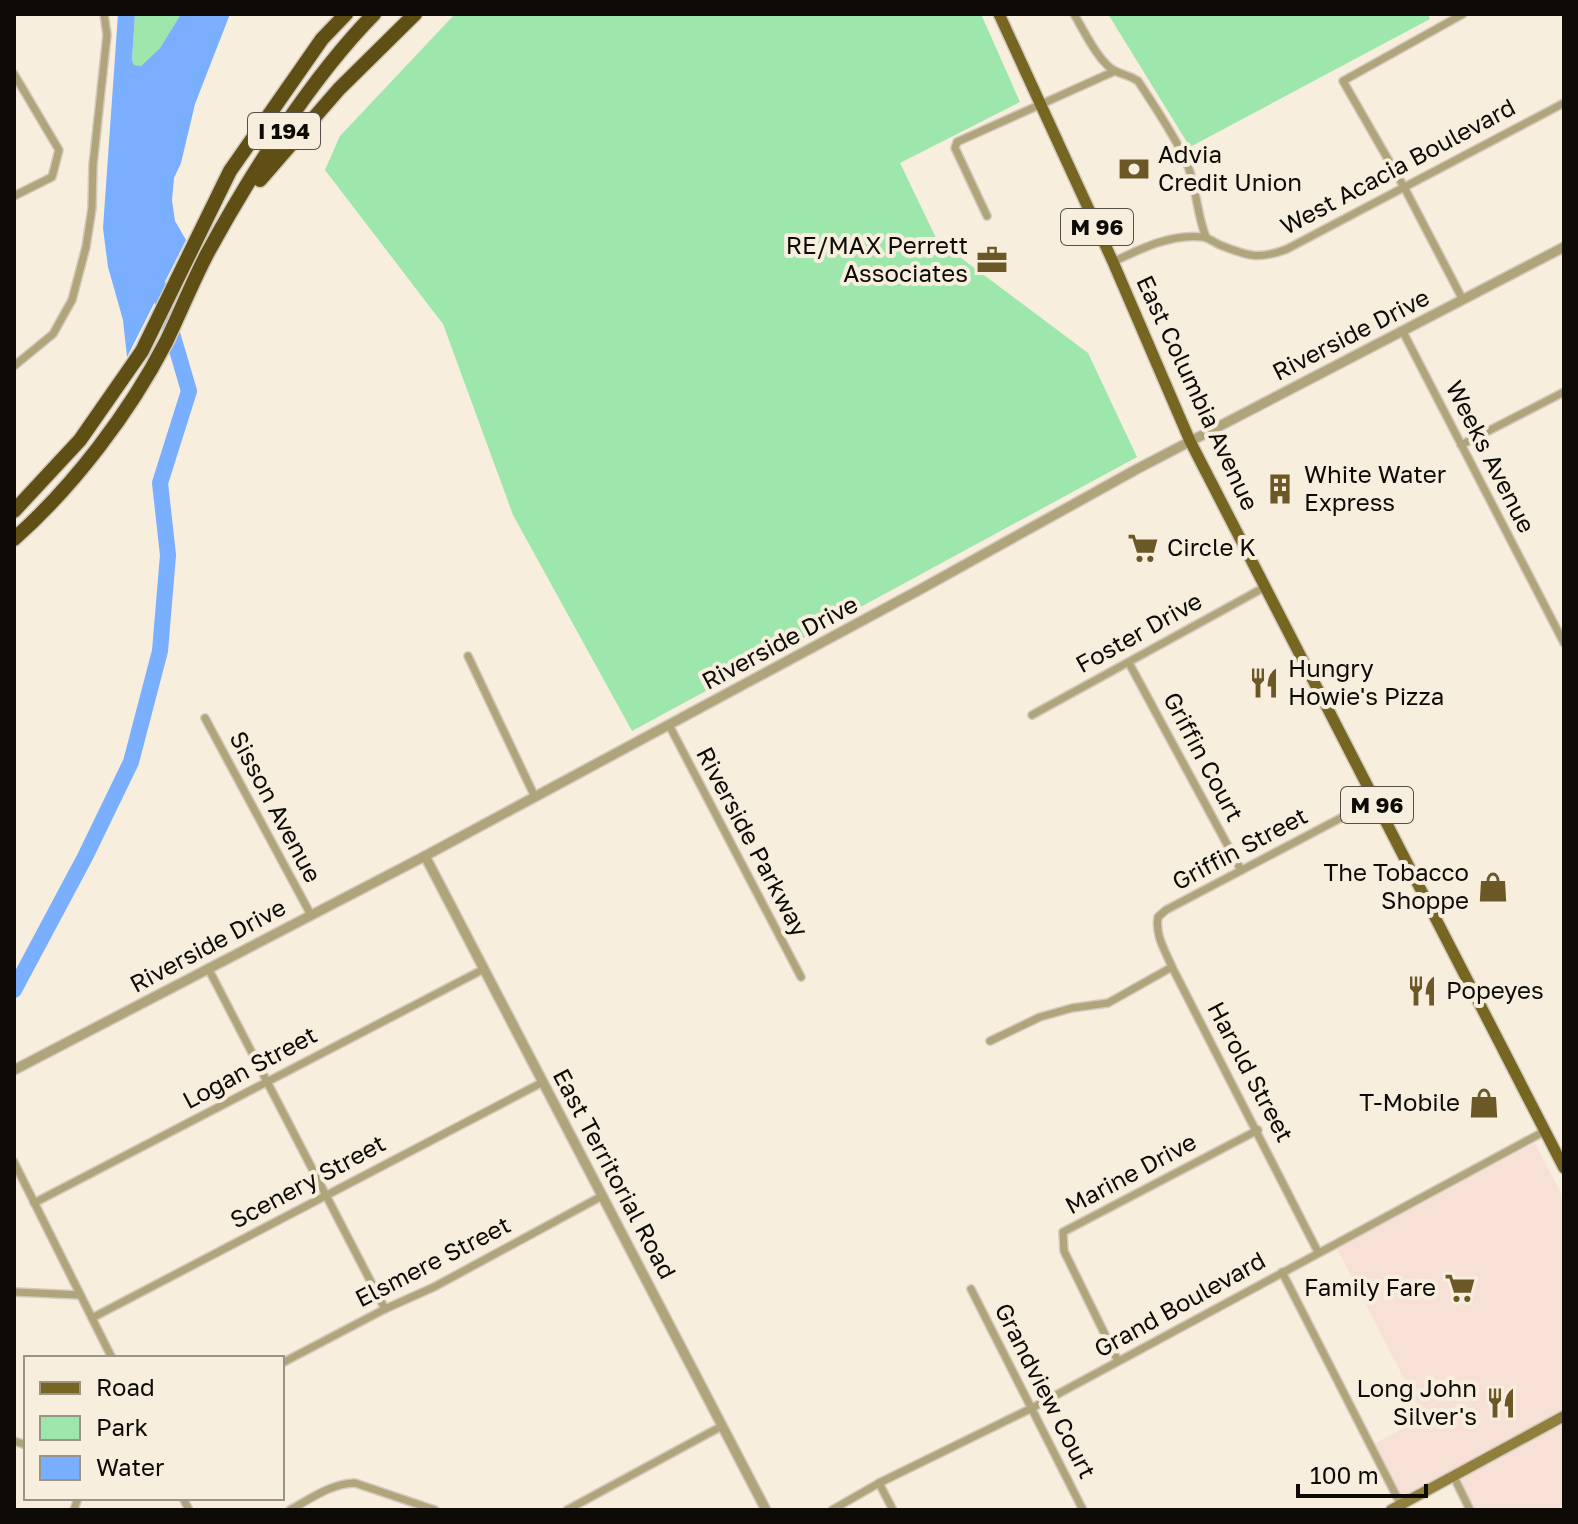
<svg xmlns="http://www.w3.org/2000/svg" width="1578" height="1524" font-family="'Golos Text',sans-serif">
<style>
.commercial{fill:#f7e0d5}
.green{fill:#9de6ac}
.water{fill:#7aaefe}
.lines{fill:none;stroke-linecap:round;stroke-linejoin:round}
.river{stroke:#7aaefe;stroke-width:16}
.minor-casing{stroke:#d2cabc;stroke-width:10}
.tertiary-casing{stroke:#d2cabc;stroke-width:12}
.secondary-casing{stroke:#d2cabc;stroke-width:13}
.primary-casing{stroke:#d2cabc;stroke-width:14}
.motorway-casing{stroke:#d2cabc;stroke-width:17}
.minor{stroke:#b0a47b;stroke-width:7}
.tertiary{stroke:#b0a47b;stroke-width:9}
.secondary{stroke:#917f3e;stroke-width:10}
.primary{stroke:#776522;stroke-width:11}
.motorway{stroke:#5f4f15;stroke-width:14}
.labels{text-anchor:middle;stroke-width:8;stroke-linejoin:round;paint-order:stroke}
.shield{fill:#f7eede;stroke:#544f48;stroke-width:2}
.shield-label{font-size:22px;font-weight:bold;fill:#0e0b07}
.poi-label{font-size:24px;fill:#0e0b07;stroke:#f7eede;text-anchor:start}
.street-label{font-size:24px;fill:#0e0b07;stroke:#f7eede}
</style>
<rect width="100%" height="100%" fill="#f7eede"/>
<polygon class="commercial" points="1535,1143 1564,1199 1564,1510 1476,1510 1454,1470 1401,1497 1374,1444 1424,1417 1337,1249"/>
<g class="green">
<polygon points="135,14 181,14 160,48 141,66 134,65 132,60"/>
<polygon points="455,14 981,14 1020,102 900,163 937,240 1088,353 1137,457 632,731 513,515 443,324 325,170 340,136"/>
<polygon points="1108,14 1428,14 1430,19 1190,147"/>
</g>
<polygon class="water" points="118,14 135,14 132,60 134,65 141,66 160,48 181,14 230,14 195,104 181,163 174,178 172,200 175,221 186,240 127,357 123,320 108,267 103,228"/>
<g class="lines">
<polyline class="river" points="14,990 85,857 131,762 160,651 168,555 160,483 189,391 154,272"/>
<g class="minor-casing">
<g id="minor">
<path d="M1074,14C1083,29 1099,63 1115,71C1123,75 1129,75 1138,81C1152,102 1182,147 1189,169C1197,192 1197,215 1206,237"/>
<polyline points="14,74 59,150 52,177 14,196"/>
<polyline points="987,216 955,148 957,142 1115,71"/>
<path d="M1113,262C1140,249 1172,233 1203,237C1209,238 1215,243 1220,245C1247,256 1259,260 1287,249L1564,103"/>
<polyline points="1463,300 1404,187 1343,81 1463,14"/>
<polyline points="1403,332 1564,643"/>
<polyline points="14,366 53,334 72,300 86,247 92,208 93,165 107,35 104,14"/>
<polyline points="1461,445 1564,392"/>
<polyline points="468,656 535,797"/>
<polyline points="1129,663 1241,870"/>
<polyline points="1032,715 1265,587"/>
<polyline points="205,718 311,915"/>
<polyline points="669,725 801,977"/>
<polyline points="208,968 385,1309"/>
<polyline points="990,1041 1040,1017 1072,1008 1108,1003 1172,967"/>
<polyline points="14,1162 112,1358"/>
<polyline points="34,1203 484,969"/>
<path d="M1318,1252L1172,967C1165,950 1155,936 1158,917L1166,910L1375,800"/>
<polyline points="1282,1272 1401,1505"/>
<polyline points="971,1289 1083,1510"/>
<polyline points="14,1292 80,1295"/>
<polyline points="92,1318 543,1082"/>
<polyline points="1118,1361 1064,1251 1063,1232 1258,1130"/>
<polyline points="282,1363 385,1309 434,1287 602,1196"/>
<polyline points="14,1441 26,1445"/>
<polyline points="1454,1477 1470,1510"/>
<polyline points="879,1483 893,1510"/>
<polyline points="183,1498 189,1510"/>
<polyline points="74,1510 78,1498"/>
<path d="M290,1510C310,1499 332,1483 355,1483L435,1510"/>
<polyline points="567,1510 722,1426"/>
<polyline points="832,1510 879,1483 1032,1408 1545,1131"/>
</g>
</g>
<g class="tertiary-casing">
<g id="tertiary">
<polyline points="425,856 766,1510"/>
<polyline points="14,1070 425,856 921,589 1137,469 1564,247"/>
</g>
</g>
<g class="secondary-casing">
<polyline id="secondary" points="1391,1510 1564,1416"/>
</g>
<g class="primary-casing">
<polyline id="primary" points="999,14 1113,262 1190,441 1564,1168"/>
</g>
<g class="motorway-casing">
<g id="motorway">
<polyline points="260,180 339,89 415,14"/>
<polyline points="14,511 80,440 142,351 230,171 322,39 346,14"/>
<path d="M14,539C73,487 130,412 166,342C180,313 192,283 207,254C250,175 311,78 374,14"/>
</g>
</g>
<use href="#minor" class="minor"/>
<use href="#tertiary" class="tertiary"/>
<use href="#secondary" class="secondary"/>
<use href="#primary" class="primary"/>
<use href="#motorway" class="motorway"/>
</g>
<defs>
<g id="bank-bare" transform="scale(2.4)"><path d="M-6-4H6V4H-6ZM0-2.3a2.3 2.3 0 1 0 0 4.6a2.3 2.3 0 1 0 0-4.6Z" fill="#6c5726" stroke="#f7eede" stroke-width="2.5" paint-order="stroke"/></g>
<g id="office-bare" transform="scale(2.4)"><path d="M-6-3h4V-5.5h4V-3h4V5H-6ZM-1-4.5V-3h2v-1.5ZM-6 0V1H6V0Z" fill="#6c5726" stroke="#f7eede" stroke-width="2.5" paint-order="stroke"/></g>
<g id="building-bare" transform="scale(2.4)"><path d="M-4-6H4V6H1V3H-1V6H-4ZM-2.5-4.3h1.7v1.8h-1.7ZM.8-4.3h1.7v1.8H.8ZM-2.5-1h1.7V.8h-1.7ZM.8-1h1.7V.8H.8Z" fill="#6c5726" stroke="#f7eede" stroke-width="2.5" paint-order="stroke"/></g>
<g id="supermarket-bare" transform="scale(2.4)"><path d="M-6-5.5h2.5l.6 2H6L4.5 2H-2.5L-4.4-4H-6ZM-1.5 3.2a1.3 1.3 0 1 0 .1 0ZM3 3.2a1.3 1.3 0 1 0 .1 0Z" fill="#6c5726" stroke="#f7eede" stroke-width="2.5" paint-order="stroke"/></g>
<g id="restaurant-bare" transform="scale(2.4)"><path d="M-5-6h1v4h1v-4h1v4h1v-4h1v5L-1.5 .5V6h-2V.5L-5-1ZM5-6V6H3V1.5H1.5Q1.5-4 5-6Z" fill="#6c5726" stroke="#f7eede" stroke-width="2.5" paint-order="stroke"/></g>
<g id="shop-bare" transform="scale(2.4)"><path d="M-5-2.5h2.3a2.7 3.5 0 0 1 5.4 0H5L5.5 6h-11ZM-1.5-2.5h3a1.5 2.3 0 0 0-3 0Z" fill="#6c5726" stroke="#f7eede" stroke-width="2.5" paint-order="stroke"/></g>
</defs>
<g fill-rule="evenodd">
<use href="#bank-bare" x="1134" y="169"/>
<use href="#office-bare" x="992" y="260"/>
<use href="#building-bare" x="1280" y="489"/>
<use href="#supermarket-bare" x="1143" y="548"/>
<use href="#restaurant-bare" x="1264" y="683"/>
<use href="#shop-bare" x="1493" y="887"/>
<use href="#restaurant-bare" x="1422" y="991"/>
<use href="#shop-bare" x="1484" y="1103"/>
<use href="#supermarket-bare" x="1460" y="1288"/>
<use href="#restaurant-bare" x="1501" y="1403"/>
</g>
<g class="labels">
<g class="shield">
<rect x="248" y="113" width="72" height="36" rx="6"/>
<rect x="1061" y="209" width="72" height="36" rx="6"/>
<rect x="1341" y="787" width="72" height="36" rx="6"/>
</g>
<g class="shield-label">
<text x="284" y="139">I 194</text>
<text x="1097" y="235">M 96</text>
<text x="1377" y="813">M 96</text>
</g>
<g class="poi-label">
<text x="1158" y="163">Advia<tspan x="1158" dy="28">Credit Union</tspan></text>
<text x="968" y="254" text-anchor="end">RE/MAX Perrett<tspan x="968" dy="28">Associates</tspan></text>
<text x="1304" y="483">White Water<tspan x="1304" dy="28">Express</tspan></text>
<text x="1167" y="556">Circle K</text>
<text x="1288" y="677">Hungry<tspan x="1288" dy="28">Howie's Pizza</tspan></text>
<text x="1469" y="881" text-anchor="end">The Tobacco<tspan x="1469" dy="28">Shoppe</tspan></text>
<text x="1446" y="999">Popeyes</text>
<text x="1460" y="1111" text-anchor="end">T-Mobile</text>
<text x="1436" y="1296" text-anchor="end">Family Fare</text>
<text x="1477" y="1397" text-anchor="end">Long John<tspan x="1477" dy="28">Silver's</tspan></text>
</g>
<g class="street-label">
<text transform="translate(1398 167) rotate(-28)" y="8">West Acacia Boulevard</text>
<text transform="translate(1351 335) rotate(-27)" y="8">Riverside Drive</text>
<text transform="translate(1197 393) rotate(65)" y="8">East Columbia Avenue</text>
<text transform="translate(1490 457) rotate(63)" y="8">Weeks Avenue</text>
<text transform="translate(1139 633) rotate(-29)" y="8">Foster Drive</text>
<text transform="translate(780 643) rotate(-28)" y="8">Riverside Drive</text>
<text transform="translate(1203 757) rotate(62)" y="8">Griffin Court</text>
<text transform="translate(275 807) rotate(62)" y="8">Sisson Avenue</text>
<text transform="translate(752 842) rotate(62)" y="8">Riverside Parkway</text>
<text transform="translate(1240 849) rotate(-28)" y="8">Griffin Street</text>
<text transform="translate(208 946) rotate(-28)" y="8">Riverside Drive</text>
<text transform="translate(250 1068) rotate(-28)" y="8">Logan Street</text>
<text transform="translate(1250 1072) rotate(62)" y="8">Harold Street</text>
<text transform="translate(614 1174) rotate(62)" y="8">East Territorial Road</text>
<text transform="translate(1131 1174) rotate(-28)" y="8">Marine Drive</text>
<text transform="translate(308 1182) rotate(-28)" y="8">Scenery Street</text>
<text transform="translate(433 1262) rotate(-27)" y="8">Elsmere Street</text>
<text transform="translate(1180 1305) rotate(-29)" y="8">Grand Boulevard</text>
<text transform="translate(1045 1391) rotate(63)" y="8">Grandview Court</text>
</g>
</g>
<rect width="1578" height="1524" fill="none" stroke="#0e0b07" stroke-width="32"/>
<rect x="24" y="1356" width="260" height="144" fill="#f7eede" stroke="#9a9388" stroke-width="2"/>
<rect x="40" y="1382" width="40" height="12" fill="#776522" stroke="#9a9388" stroke-width="2"/>
<text x="96" y="1396" font-size="24" fill="#0e0b07">Road</text>
<rect x="40" y="1416" width="40" height="24" fill="#9de6ac" stroke="#9a9388" stroke-width="2"/>
<text x="96" y="1436" font-size="24" fill="#0e0b07">Park</text>
<rect x="40" y="1456" width="40" height="24" fill="#7aaefe" stroke="#9a9388" stroke-width="2"/>
<text x="96" y="1476" font-size="24" fill="#0e0b07">Water</text>
<path d="M1298 1484v12h128v-12" fill="none" stroke="#0e0b07" stroke-width="4"/>
<text x="1310" y="1484" font-size="24" fill="#0e0b07" stroke="#f7eede" stroke-width="6" paint-order="stroke">100 m</text>
</svg>
